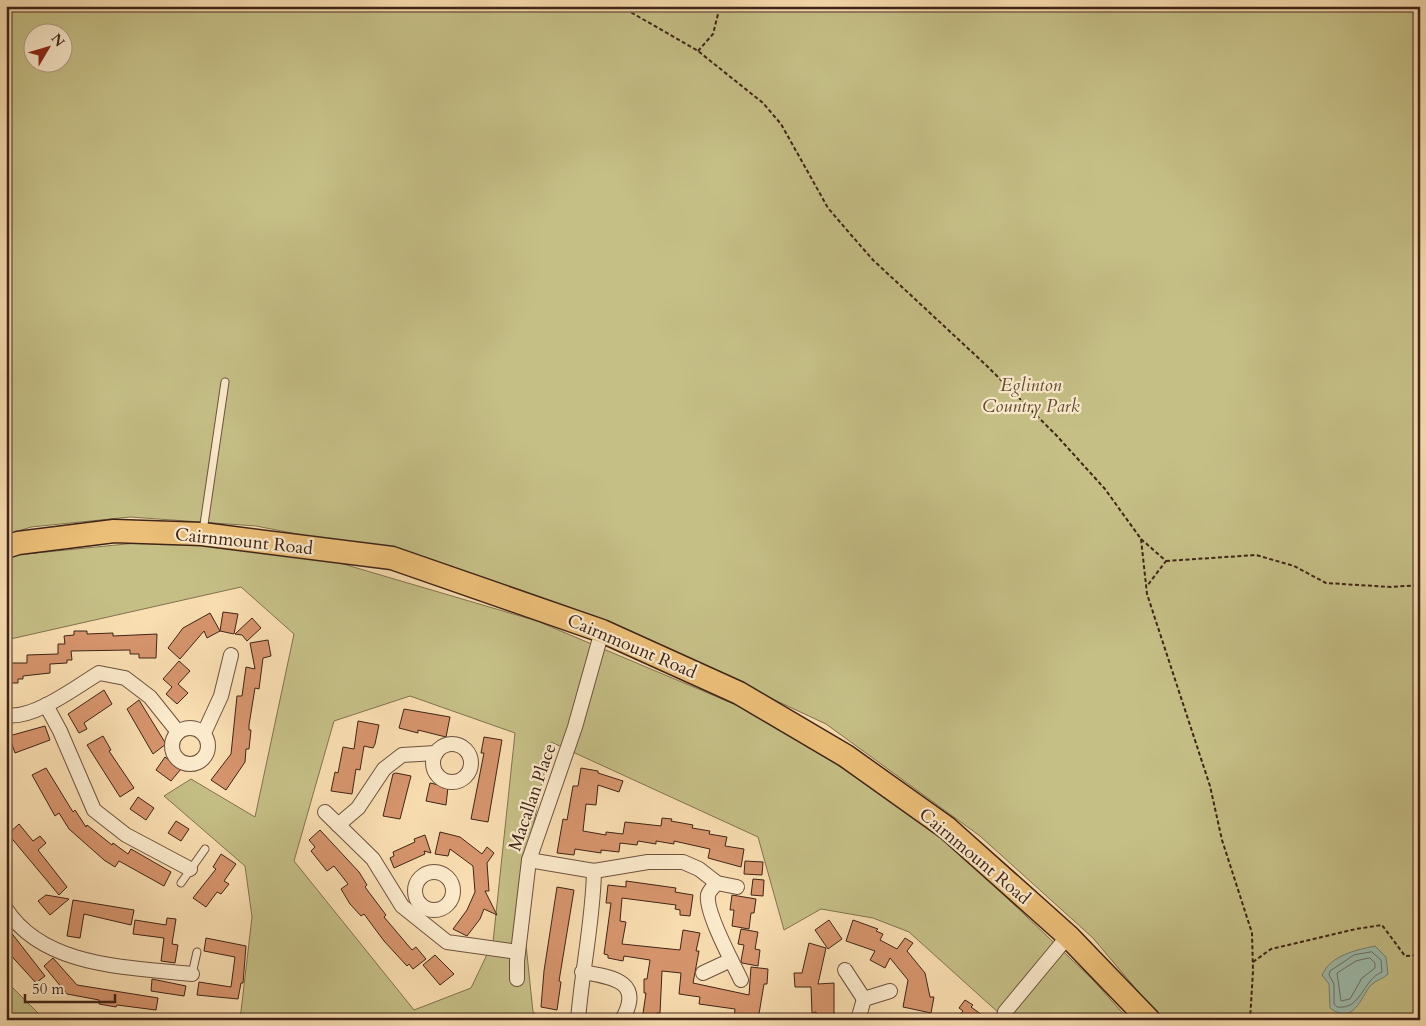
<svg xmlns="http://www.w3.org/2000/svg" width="1426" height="1026" font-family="Cardo,serif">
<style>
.green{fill:#c5bf86;stroke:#82724f;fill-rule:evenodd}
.water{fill:#9ebcad;stroke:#787f71}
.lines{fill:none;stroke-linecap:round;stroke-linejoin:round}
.shore{stroke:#6e7062;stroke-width:1}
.building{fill:#d7956d;stroke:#3f2418}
.lane-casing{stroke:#6e523e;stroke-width:9}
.street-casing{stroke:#6e523e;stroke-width:16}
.primary-casing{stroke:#3f2418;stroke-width:25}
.path{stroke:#3f2418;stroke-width:2;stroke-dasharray:4 2.5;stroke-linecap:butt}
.lane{stroke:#fbeacc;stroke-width:7}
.street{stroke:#fbeacc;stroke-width:14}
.primary{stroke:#ecbf78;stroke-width:22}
.labels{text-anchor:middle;stroke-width:4.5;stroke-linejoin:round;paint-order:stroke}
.park-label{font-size:18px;font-style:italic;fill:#604b34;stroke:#fbeacc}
.street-label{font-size:18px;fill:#3f2418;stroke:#fbeacc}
</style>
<rect width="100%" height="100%" fill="#f9deb1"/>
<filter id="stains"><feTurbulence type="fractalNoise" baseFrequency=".004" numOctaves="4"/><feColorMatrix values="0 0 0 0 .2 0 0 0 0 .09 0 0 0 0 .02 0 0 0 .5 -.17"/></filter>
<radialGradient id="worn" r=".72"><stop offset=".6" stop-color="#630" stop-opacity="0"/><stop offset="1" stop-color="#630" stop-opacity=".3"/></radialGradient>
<g class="green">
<path d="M6,6H1420V1020H1162L1093,938L980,836L826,724L595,616L443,568L349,544L256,526L130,517L31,527L6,535ZM32,32H62V62H32Z"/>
<path d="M156,541L316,556L537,621L767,718L937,831L1093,980L1129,1020H1000V1014L909,932L873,918L821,909L784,930L758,837L551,742L520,887L533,1012L543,1020H240L252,917L245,866L164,796L191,779L255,817L294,634L241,587L6,640V556ZM410,696L515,733L493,942L471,988L414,1010L294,861L334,721Z"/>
<polygon points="6,981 42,1017 66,1020 6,1020"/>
</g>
<path class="water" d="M1375,946L1386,957L1388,974C1383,979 1376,980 1371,985C1360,998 1354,1026 1330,1008L1329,984L1322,975C1331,955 1356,950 1375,946Z"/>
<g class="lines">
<g class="shore">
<path d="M1372,952L1381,960L1382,972C1362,980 1362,1010 1337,1007L1334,1004V984L1329,975L1330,971L1354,955Z"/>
<polygon points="1370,958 1375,963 1375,968 1362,978 1350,999 1341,1001 1337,973 1356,961"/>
</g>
</g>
<g class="building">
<polygon points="223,612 238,614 234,634 220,631 207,638 204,631 180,659 168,648 183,628 210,613 220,631"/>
<polygon points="252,618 261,628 247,641 242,635 235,634"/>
<polygon points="74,631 87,631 87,634 113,633 113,636 157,634 156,658 139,658 139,654 130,654 130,650 71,651 72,660 67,660 67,663 50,664 50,673 23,676 23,679 18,679 18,683 6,683 9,663 27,663 27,655 58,654 58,644 65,644 64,636 74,635"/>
<polygon points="268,640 271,656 263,658 259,689 255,688 249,725 249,730 251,730 249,749 246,749 245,762 226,790 211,780 231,754 237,696 242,696 246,667 255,669 250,643"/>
<polygon points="179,661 190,671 178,684 188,693 177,704 166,694 172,687 163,679"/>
<polygon points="104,690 112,704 84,723 87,729 79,733 68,714"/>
<polygon points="139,700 166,744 153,754 127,709"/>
<polygon points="404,709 450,717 446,737 418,730 418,733 399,728"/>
<polygon points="358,721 379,725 375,744 373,748 364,746 360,770 356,769 352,794 331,791 335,772 338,773 343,747 354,749"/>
<polygon points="45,726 50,740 15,753 9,736"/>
<polygon points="103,736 111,750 109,751 134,788 120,797 87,745"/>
<polygon points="484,737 502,740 488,822 471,819 484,753 481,753"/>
<polygon points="165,757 181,769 171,781 156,770"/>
<polygon points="46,768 73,812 75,810 86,827 87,825 112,845 113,843 128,854 131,849 171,872 164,886 119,861 115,867 104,860 69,829 59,813 55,816 32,775"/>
<polygon points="581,768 598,771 598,773 623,781 619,792 598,785 596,805 586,804 583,831 606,835 606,832 623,834 625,822 661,826 662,818 672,819 671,821 693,825 692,828 710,831 709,834 727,837 725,846 744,849 741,867 708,858 710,849 674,841 674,844 656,841 656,844 638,841 637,845 620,843 619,852 601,850 601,853 575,849 574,855 557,853 563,819 567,820 573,786 578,786"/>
<polygon points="396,773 411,776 400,819 383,816 393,774"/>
<polygon points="430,783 448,787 446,805 426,801"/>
<polygon points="138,797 154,808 146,820 130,809"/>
<polygon points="176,821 189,829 181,841 168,833"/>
<polygon points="19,824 33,841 40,836 46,843 38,850 67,887 59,895 8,834"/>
<polygon points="320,830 359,872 367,885 365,887 386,915 384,917 412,950 416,947 426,959 413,969 409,964 407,966 384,941 364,914 361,916 350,904 341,889 348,884 334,866 327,871 311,851 315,847 309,840"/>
<polygon points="440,832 460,837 482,854 487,847 494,853 487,863 489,891 485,891 497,915 484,909 480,919 467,936 453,929 467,910 475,892 473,866 450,849 448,856 435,854"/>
<polygon points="425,835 431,853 424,851 425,854 394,868 390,858 394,856 393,852 415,842 414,839"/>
<polygon points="221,854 236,864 224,881 229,884 221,894 217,892 206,907 193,898 216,869 213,867"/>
<polygon points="745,861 763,862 762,875 744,874"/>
<polygon points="753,879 764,880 763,896 751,895"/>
<polygon points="626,881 676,888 675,892 693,895 690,916 680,915 680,910 675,909 676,905 622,898 620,921 626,922 622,944 680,950 683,930 700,933 696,951 699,951 693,983 749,995 751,967 768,969 767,984 764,984 758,1020 734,1020 735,1009 699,1004 700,997 679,994 681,973 662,971 660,1013 657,1013 656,1020 642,1020 646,993 644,993 644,979 647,979 650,960 624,956 623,961 608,958 608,955 604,954 611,903 606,903 608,885 626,887"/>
<polygon points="557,887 574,890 559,981 561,982 557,1010 541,1007 544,971"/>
<polygon points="46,895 69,899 50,915 38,901"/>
<polygon points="732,895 756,899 754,913 751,913 749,929 732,926 734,910 730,910"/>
<polygon points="73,900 134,910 131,925 84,914 80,938 67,936"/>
<polygon points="167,918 176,919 172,944 178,945 175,963 161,961 164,938 133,934 135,920 166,925"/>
<polygon points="829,920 842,939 828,949 815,930"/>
<polygon points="853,920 878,929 876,931 883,934 880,940 897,949 905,938 913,943 907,951 925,973 930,997 934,997 931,1013 903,1007 908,980 890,958 885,968 870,960 875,951 846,941"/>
<polygon points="6,926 45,976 36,983 6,950"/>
<polygon points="741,929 758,932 755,949 760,950 758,966 742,963 741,961 744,945 738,944"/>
<polygon points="206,938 246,946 243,983 241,983 238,999 197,995 199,982 231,987 235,957 204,951"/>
<polygon points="809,943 826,948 818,984 834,983 834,1020 816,1020 816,1012 812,1013 811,987 795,987 794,973 802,973"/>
<polygon points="435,955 454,974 440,985 423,965"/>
<polygon points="53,958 77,985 158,998 156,1010 117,1005 116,1007 99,1004 99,1000 67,994 44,966"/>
<polygon points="152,979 186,986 184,996 151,991"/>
<polygon points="965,1000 973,1005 971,1007 989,1020 955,1020 963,1011 959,1008"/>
</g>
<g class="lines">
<g class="lane-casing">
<g id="lane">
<polyline points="203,531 225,382"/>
<polyline points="181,883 205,849"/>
<polyline points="192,974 197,952"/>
</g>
</g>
<g class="street-casing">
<g id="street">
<polyline points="46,705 60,731 94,810 126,835 190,869"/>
<path d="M6,715C33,720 76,687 99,673L125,678L150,697L178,732"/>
<circle cx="190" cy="746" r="18"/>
<polyline points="204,733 221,696 231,655"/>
<circle cx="452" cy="763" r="19"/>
<polyline points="325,812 373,859 402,906 447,942 518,952"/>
<polyline points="338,825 358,808 384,769 402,755 436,753"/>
<polyline points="529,860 594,871 648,862 683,862 699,869 717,883 737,887"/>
<circle cx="434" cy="891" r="19"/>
<path d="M717,883C714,886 709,891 708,895C705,912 733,963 741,980"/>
<path d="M6,909C44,968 130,967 192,974"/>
<polyline points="845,970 864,999"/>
<path d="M582,972C610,977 645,980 622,1020"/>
<polyline points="703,973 731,960"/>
<polyline points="517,979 517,961 529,860 575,727 602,631"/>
<path d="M578,1020C582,970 593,921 594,871"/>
<polyline points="858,1020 864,999 890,991"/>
<polyline points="1003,1020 1005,1012 1068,936"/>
</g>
</g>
<g class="primary-casing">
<polyline id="primary" points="6,547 18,543 114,531 202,534 392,558 602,631 739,693 846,756 947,828 1068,936 1149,1020"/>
</g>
<g class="path">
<polyline points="620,6 698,51 763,103 781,124 828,208 852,236 873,260 987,366 1057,436 1105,489 1141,539 1147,594 1210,786 1222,840 1252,933 1253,971 1250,1020"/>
<polyline points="1395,6 1420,15"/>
<polyline points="698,51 713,34 720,6"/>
<polyline points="1141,539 1166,561 1147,586"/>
<polyline points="1166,561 1256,555 1294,566 1326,583 1391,587 1420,585"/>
<polyline points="1253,962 1271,949 1356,929 1382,925 1405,956 1420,955"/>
</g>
<use href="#lane" class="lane"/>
<use href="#street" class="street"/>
<use href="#primary" class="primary"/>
</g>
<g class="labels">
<g class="park-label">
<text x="1031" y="391">Eglinton<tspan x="1031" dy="21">Country Park</tspan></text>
</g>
<g class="street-label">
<text transform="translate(244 541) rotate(6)" y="6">Cairnmount Road</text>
<text transform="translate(632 646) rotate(23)" y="6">Cairnmount Road</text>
<text transform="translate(532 797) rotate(-71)" y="6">Macallan Place</text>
<text transform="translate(975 856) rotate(40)" y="6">Cairnmount Road</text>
</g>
</g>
<rect width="1426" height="1026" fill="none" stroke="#f9deb1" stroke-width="25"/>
<rect x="8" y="8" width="1411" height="1011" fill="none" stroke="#3f2418" stroke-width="2.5"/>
<rect x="12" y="12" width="1401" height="1001" fill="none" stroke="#3f2418"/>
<g transform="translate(48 48) rotate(52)"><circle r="24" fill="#fbeacc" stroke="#b09b84"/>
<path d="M0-4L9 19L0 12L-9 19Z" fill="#8f2418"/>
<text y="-8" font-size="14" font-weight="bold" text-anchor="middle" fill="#3f2418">N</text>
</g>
<path d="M25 994v8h90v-8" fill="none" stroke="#3f2418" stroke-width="2.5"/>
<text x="32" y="994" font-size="15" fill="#3f2418" stroke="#fbeacc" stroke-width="4" paint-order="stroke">50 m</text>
<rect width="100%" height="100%" filter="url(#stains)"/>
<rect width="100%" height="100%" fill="url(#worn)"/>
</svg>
